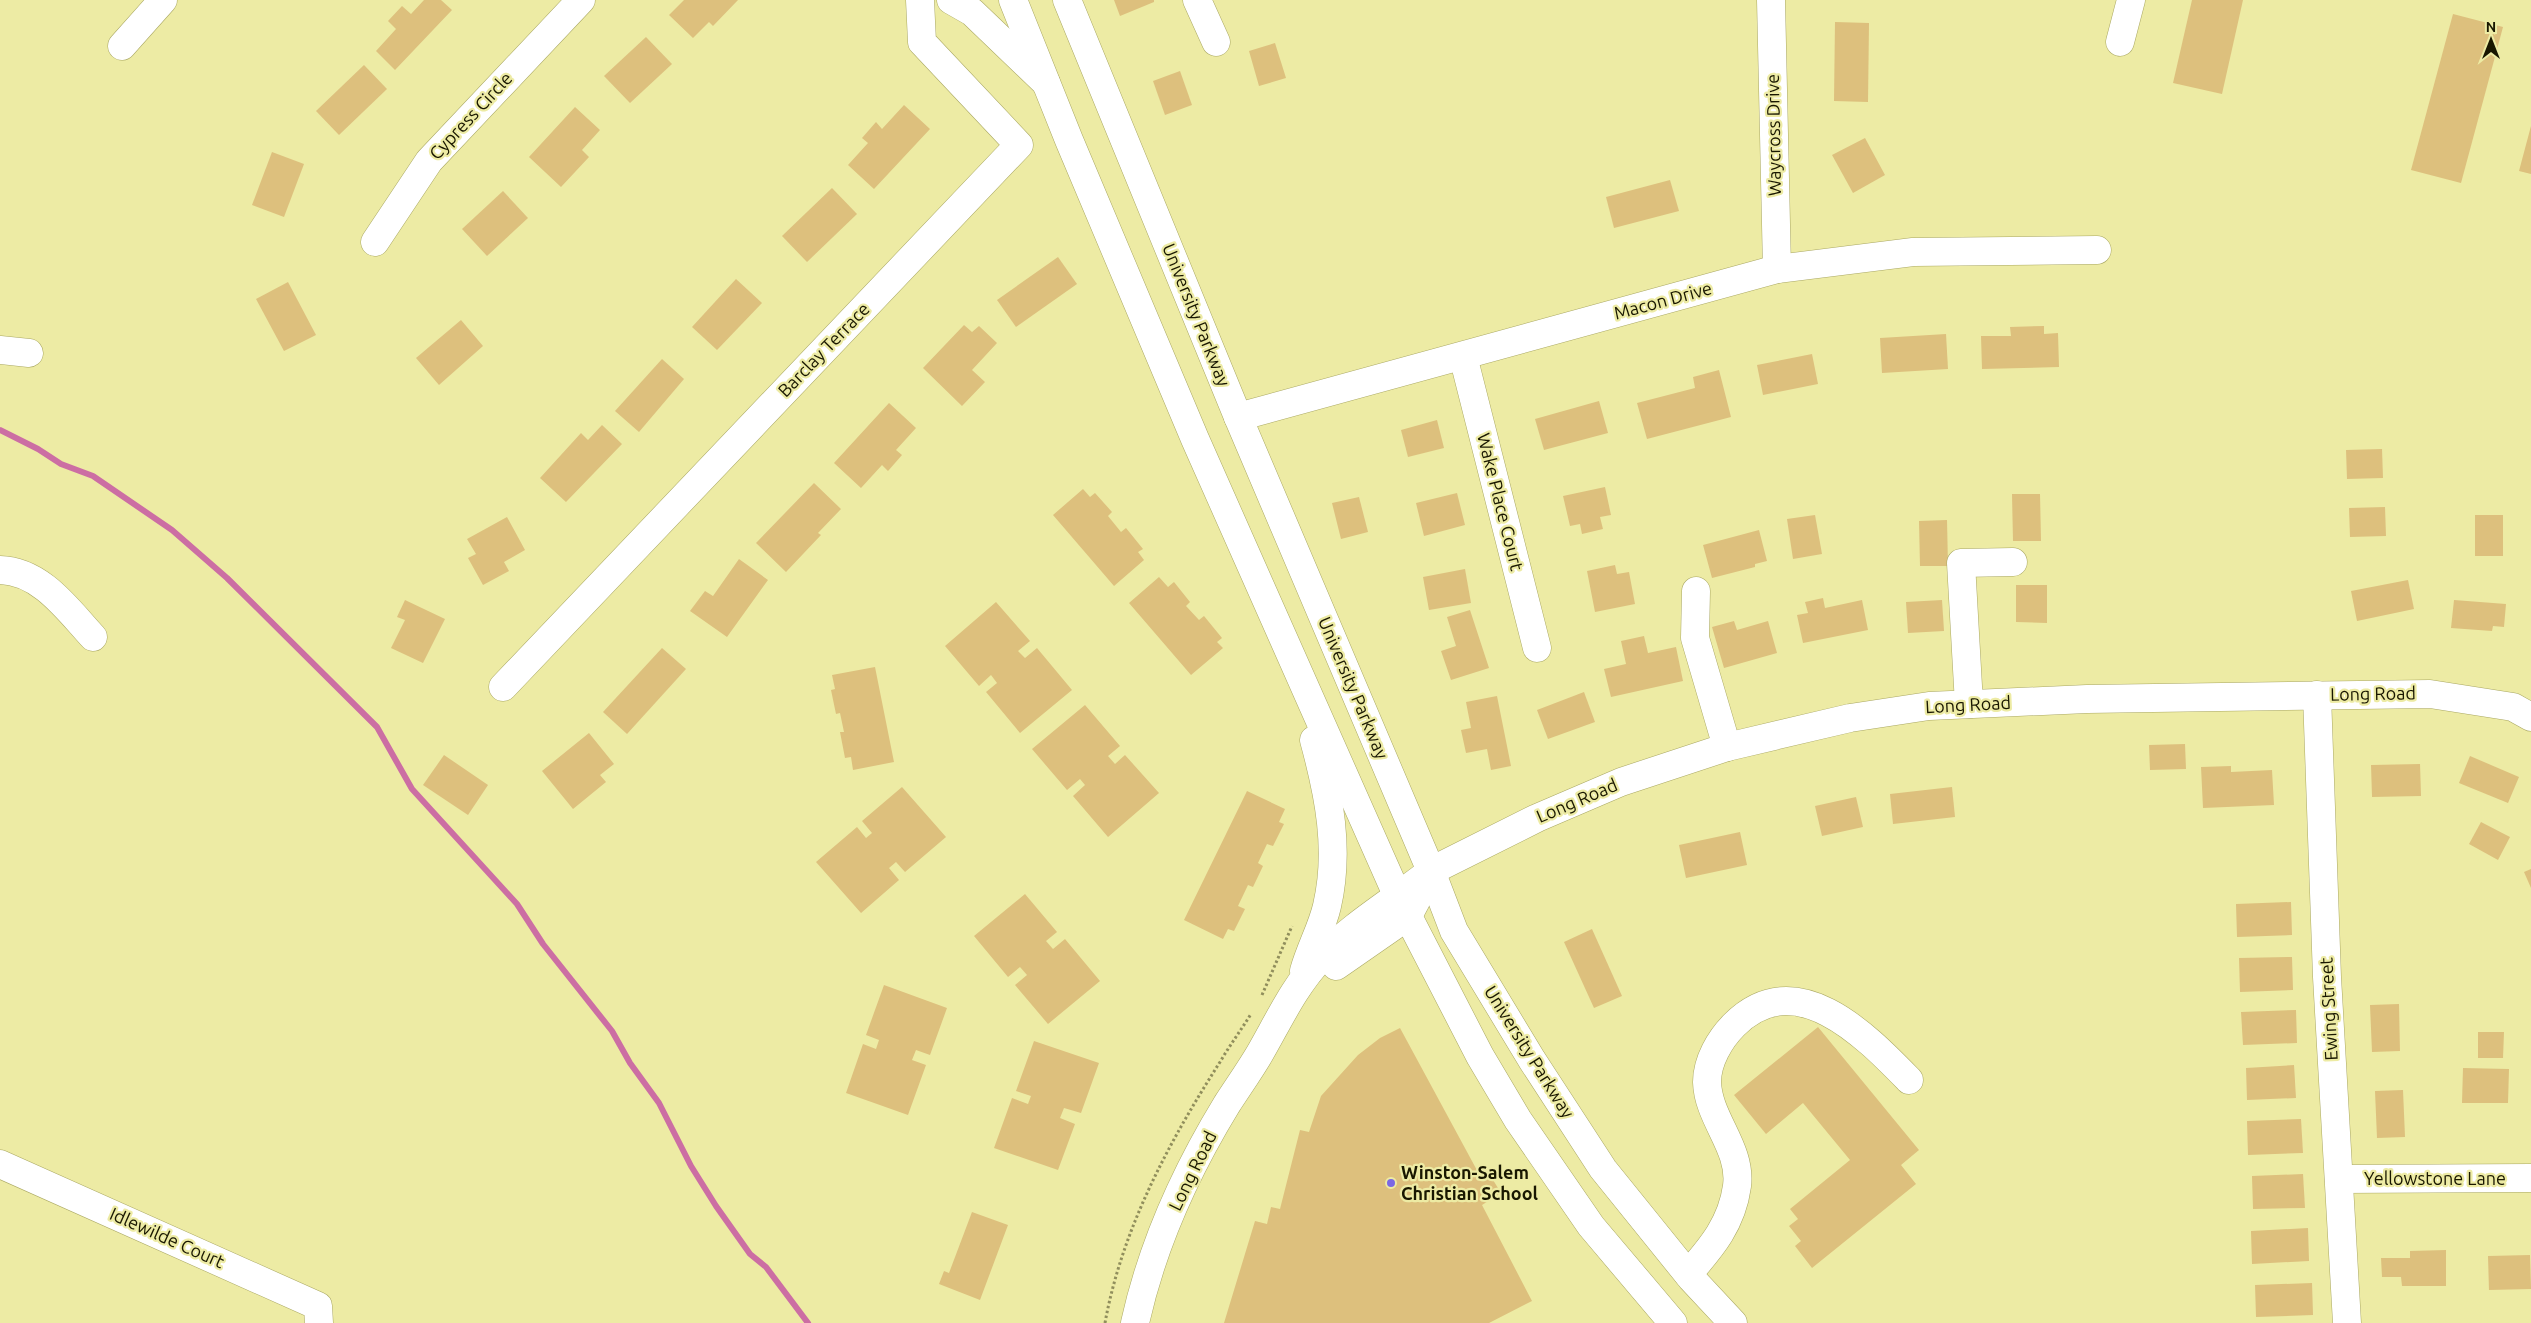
<svg xmlns="http://www.w3.org/2000/svg" width="2531" height="1323" font-family="Ubuntu,sans-serif">
<style>
.lines{fill:none;stroke-linecap:round;stroke-linejoin:round}
.stream{stroke:#cc6ea3;stroke-width:6}
.building{fill:#ddc07d}
.minor-casing{stroke:#aaa863;stroke-width:29}
.major-casing{stroke:#aaa863;stroke-width:29}
.path{stroke:#908e5c;stroke-width:3;stroke-dasharray:2.5 2.5;stroke-linecap:butt}
.minor{stroke:#fff;stroke-width:28}
.major{stroke:#fff;stroke-width:28}
.poi-dot{fill:#7b68e3;stroke:#edeba4;stroke-width:2}
.labels{text-anchor:middle;stroke-width:4.5;stroke-linejoin:round;paint-order:stroke}
.street-label{font-size:18px;fill:#191700;stroke:#edeba4}
.poi-label{font-size:18px;font-weight:bold;fill:#191700;stroke:#edeba4;text-anchor:start}
</style>
<rect width="100%" height="100%" fill="#edeba4"/>
<g class="lines">
<polyline class="stream" points="0,430 38,449 61,464 93,476 172,530 227,578 377,727 412,789 517,904 543,944 612,1031 630,1063 659,1103 691,1166 716,1206 750,1254 766,1267 808,1323"/>
</g>
<g class="building">
<polygon points="424,0 441,0 452,10 395,70 376,51 396,29 388,21 402,6 411,14"/>
<polygon points="684,0 738,0 713,26 709,22 693,38 669,15"/>
<polygon points="1114,0 1154,0 1154,2 1120,16"/>
<polygon points="2192,0 2243,0 2222,94 2173,83"/>
<polygon points="2453,14 2503,27 2461,183 2411,170"/>
<polygon points="1835,22 1869,23 1868,102 1834,101"/>
<polygon points="646,37 672,64 630,103 604,76"/>
<polygon points="1275,43 1286,78 1259,86 1249,51"/>
<polygon points="364,65 387,89 339,135 316,111"/>
<polygon points="1180,71 1192,105 1165,115 1153,81"/>
<polygon points="904,105 930,129 874,189 848,165 868,143 862,138 876,122 882,129"/>
<polygon points="575,107 600,130 582,150 589,157 561,187 529,157"/>
<polygon points="2531,126 2531,174 2519,171"/>
<polygon points="1865,138 1885,175 1853,193 1832,155"/>
<polygon points="272,152 304,164 284,217 252,205"/>
<polygon points="1670,180 1679,211 1614,228 1606,197"/>
<polygon points="832,188 857,214 807,262 782,236"/>
<polygon points="503,191 528,218 487,256 462,229"/>
<polygon points="1058,257 1077,284 1016,327 997,300"/>
<polygon points="736,279 762,303 717,350 692,327"/>
<polygon points="288,282 316,335 284,351 256,299"/>
<polygon points="461,320 483,346 439,385 416,358"/>
<polygon points="964,325 972,332 979,326 997,343 972,370 985,382 962,406 923,368"/>
<polygon points="2044,326 2044,334 2058,333 2059,367 1982,369 1981,336 2011,336 2010,327"/>
<polygon points="1946,334 1948,369 1882,373 1880,338"/>
<polygon points="1812,354 1818,384 1763,395 1757,365"/>
<polygon points="662,359 684,379 639,432 615,411"/>
<polygon points="1719,370 1731,417 1647,439 1637,403 1695,388 1693,377"/>
<polygon points="1599,401 1608,433 1544,450 1535,419"/>
<polygon points="889,403 916,428 896,450 902,455 888,471 882,465 861,488 834,463"/>
<polygon points="1437,420 1444,448 1408,457 1401,430"/>
<polygon points="602,425 622,444 566,502 540,478 581,433 588,440"/>
<polygon points="2382,449 2383,478 2347,479 2346,450"/>
<polygon points="814,483 841,509 818,533 821,535 786,572 756,543"/>
<polygon points="1605,487 1611,515 1600,517 1603,529 1582,534 1580,524 1570,526 1563,496"/>
<polygon points="1083,489 1090,497 1095,493 1112,512 1108,516 1121,532 1126,528 1143,549 1138,552 1144,560 1114,586 1053,515"/>
<polygon points="1457,493 1465,525 1424,536 1416,503"/>
<polygon points="2012,494 2040,494 2041,541 2013,541"/>
<polygon points="1359,497 1368,532 1341,539 1332,503"/>
<polygon points="2385,507 2386,536 2350,537 2349,508"/>
<polygon points="1815,515 1822,554 1793,559 1787,519"/>
<rect x="2475" y="515" width="28" height="41"/>
<polygon points="507,517 525,550 504,562 509,571 483,585 468,558 476,554 467,539"/>
<polygon points="1947,520 1948,566 1920,566 1919,521"/>
<polygon points="1759,530 1767,561 1755,564 1755,567 1712,578 1703,545"/>
<polygon points="739,559 768,580 727,637 690,611 705,591 713,596"/>
<polygon points="1615,565 1617,574 1629,572 1635,604 1595,612 1587,571"/>
<polygon points="1465,569 1471,603 1429,610 1423,577"/>
<polygon points="1159,577 1168,587 1174,582 1190,602 1186,606 1199,620 1204,616 1222,638 1217,642 1223,648 1191,675 1129,603"/>
<polygon points="2408,580 2414,609 2357,621 2351,591"/>
<polygon points="2016,585 2047,585 2047,623 2016,622"/>
<polygon points="1823,598 1825,608 1862,600 1868,630 1803,643 1797,615 1808,613 1805,602"/>
<polygon points="405,600 445,619 423,663 391,648 405,620 397,617"/>
<polygon points="1942,600 1944,631 1908,633 1906,602"/>
<polygon points="2454,600 2506,604 2504,627 2493,626 2492,631 2451,628"/>
<polygon points="996,602 1030,641 1018,651 1025,658 1037,648 1072,690 1020,733 986,692 997,683 991,675 979,686 945,646"/>
<polygon points="1470,610 1489,668 1451,680 1441,651 1456,646 1447,617"/>
<polygon points="1734,621 1737,630 1768,621 1777,653 1724,668 1712,627"/>
<polygon points="1644,636 1648,653 1676,647 1683,681 1611,697 1604,669 1626,664 1621,641"/>
<polygon points="662,648 686,669 627,734 603,712"/>
<polygon points="875,667 894,762 853,770 851,757 845,758 840,732 844,732 840,713 836,714 831,690 835,689 832,675"/>
<polygon points="1584,692 1595,722 1548,739 1537,710"/>
<polygon points="1497,696 1511,766 1491,770 1487,749 1466,753 1461,730 1471,728 1466,702"/>
<polygon points="1085,705 1120,746 1108,756 1115,764 1125,755 1159,793 1108,837 1073,796 1085,785 1080,779 1067,790 1032,749"/>
<polygon points="589,733 614,764 600,775 606,782 573,809 542,771"/>
<polygon points="2185,744 2186,769 2150,770 2149,745"/>
<polygon points="444,755 488,785 468,815 423,785"/>
<polygon points="2470,756 2519,777 2508,803 2459,783"/>
<polygon points="2420,764 2421,796 2372,797 2371,765"/>
<polygon points="2231,766 2231,772 2272,770 2274,805 2203,808 2201,767"/>
<polygon points="902,787 946,837 905,872 896,862 889,868 899,880 861,913 816,862 857,827 866,838 872,833 862,821"/>
<polygon points="1952,787 1955,817 1893,824 1890,794"/>
<polygon points="1247,791 1285,809 1279,822 1284,824 1273,846 1267,844 1258,863 1263,866 1253,887 1248,885 1238,906 1245,909 1234,931 1228,929 1223,939 1184,920"/>
<polygon points="1856,797 1863,827 1822,836 1815,806"/>
<polygon points="2481,822 2510,837 2498,860 2469,844"/>
<polygon points="1740,832 1747,865 1686,878 1679,845"/>
<polygon points="2531,869 2531,888 2524,872"/>
<polygon points="1025,894 1057,932 1046,941 1053,949 1065,939 1100,981 1048,1024 1015,985 1027,975 1020,967 1008,977 974,936"/>
<polygon points="2291,902 2292,935 2237,937 2236,904"/>
<polygon points="1592,929 1622,996 1594,1008 1564,942"/>
<polygon points="2292,957 2293,990 2240,992 2239,958"/>
<polygon points="884,985 947,1008 930,1055 916,1050 912,1060 926,1065 908,1115 846,1093 863,1044 876,1049 879,1040 866,1035"/>
<polygon points="2399,1004 2400,1051 2372,1052 2370,1005"/>
<polygon points="2296,1010 2297,1043 2243,1045 2241,1012"/>
<polygon points="1818,1027 1919,1150 1901,1165 1916,1184 1812,1268 1795,1246 1801,1241 1789,1226 1798,1219 1790,1209 1850,1160 1803,1103 1766,1134 1734,1095"/>
<polygon points="1400,1028 1479,1174 1487,1170 1501,1193 1482,1205 1532,1301 1489,1323 1224,1323 1255,1221 1267,1224 1271,1207 1280,1209 1300,1130 1309,1132 1321,1096 1358,1055 1380,1038"/>
<polygon points="2478,1032 2504,1032 2503,1058 2478,1058"/>
<polygon points="1034,1041 1099,1063 1081,1113 1064,1108 1060,1118 1075,1124 1058,1170 994,1148 1012,1098 1028,1104 1031,1096 1016,1091"/>
<polygon points="2294,1065 2296,1098 2247,1100 2246,1068"/>
<polygon points="2463,1068 2509,1069 2508,1103 2462,1103"/>
<polygon points="2403,1090 2405,1137 2377,1138 2375,1091"/>
<polygon points="2301,1119 2303,1153 2248,1155 2247,1121"/>
<polygon points="2303,1174 2305,1208 2253,1209 2252,1176"/>
<polygon points="972,1212 1008,1225 980,1300 939,1284 944,1271 949,1273"/>
<polygon points="2308,1228 2309,1261 2252,1264 2251,1231"/>
<polygon points="2446,1250 2446,1286 2402,1286 2401,1277 2382,1277 2381,1258 2410,1258 2410,1251"/>
<polygon points="2530,1255 2531,1289 2489,1290 2488,1256"/>
<polygon points="2312,1283 2313,1315 2256,1317 2255,1285"/>
</g>
<g class="lines">
<g class="minor-casing">
<g id="minor">
<polyline points="951,0 972,12 1046,83"/>
<polyline points="1197,0 1216,42"/>
<polyline points="1771,0 1777,269"/>
<polyline points="2120,42 2131,0"/>
<polyline points="122,46 163,0"/>
<polyline points="375,242 429,161 581,0"/>
<polyline points="0,350 29,353"/>
<polyline points="1463,356 1537,648"/>
<polyline points="1238,417 1777,269 1913,252 2097,250"/>
<path d="M0,570C41,571 68,610 93,637"/>
<polyline points="1696,591 1695,638 1727,747"/>
<polyline points="503,687 1019,145 922,42 920,0"/>
<polyline points="2317,695 2327,977 2347,1323"/>
<polyline points="1969,704 1961,563 2013,562"/>
<polyline points="1431,871 1537,818 1621,782 1727,747 1850,718 1929,706 2087,699 2430,694 2513,707 2531,717"/>
<polyline points="0,1164 318,1306 319,1323"/>
<polyline points="2339,1179 2531,1178"/>
<path d="M1688,1274C1712,1247 1732,1223 1737,1186C1742,1148 1708,1119 1707,1082C1707,1061 1720,1039 1734,1025C1796,963 1866,1036 1909,1080"/>
</g>
</g>
<g class="major-casing">
<g id="major">
<polyline points="1013,0 1069,140 1195,439 1398,897 1480,1056 1518,1120 1591,1226 1673,1323"/>
<polyline points="1067,0 1238,417 1431,871 1454,931 1532,1060 1603,1169 1691,1278 1733,1323"/>
<polyline points="1336,966 1408,916 1417,899"/>
<path d="M1304,971C1310,949 1322,928 1327,906C1340,850 1329,795 1314,740"/>
<path d="M1135,1323C1152,1246 1186,1171 1227,1104C1238,1087 1250,1070 1260,1053C1279,1020 1295,985 1321,958C1353,924 1395,900 1431,871"/>
</g>
</g>
<g class="path">
<polyline points="1262,995 1292,926"/>
<path d="M1105,1323C1122,1229 1169,1142 1220,1062C1230,1045 1241,1030 1251,1014"/>
</g>
<use href="#minor" class="minor"/>
<use href="#major" class="major"/>
</g>
<circle class="poi-dot" cx="1391" cy="1183" r="5"/>
<g class="labels">
<g class="street-label">
<text transform="translate(471 116) rotate(-47)" y="6">Cypress Circle</text>
<text transform="translate(1774 135) rotate(-91)" y="6">Waycross Drive</text>
<text transform="translate(1663 301) rotate(-15)" y="6">Macon Drive</text>
<text transform="translate(1196 315) rotate(68)" y="6">University Parkway</text>
<text transform="translate(824 350) rotate(-46)" y="6">Barclay Terrace</text>
<text transform="translate(1500 502) rotate(76)" y="6">Wake Place Court</text>
<text transform="translate(1353 688) rotate(67)" y="6">University Parkway</text>
<text transform="translate(2373 694) rotate(-1)" y="6">Long Road</text>
<text transform="translate(1968 705) rotate(-3)" y="6">Long Road</text>
<text transform="translate(1577 801) rotate(-23)" y="6">Long Road</text>
<text transform="translate(2329 1009) rotate(-93)" y="6">Ewing Street</text>
<text transform="translate(1529 1052) rotate(58)" y="6">University Parkway</text>
<text transform="translate(1193 1171) rotate(-64)" y="6">Long Road</text>
<text x="2435" y="1185">Yellowstone Lane</text>
<text transform="translate(167 1238) rotate(24)" y="6">Idlewilde Court</text>
</g>
<g class="poi-label">
<text x="1401" y="1179">Winston-Salem<tspan x="1401" dy="21">Christian School</tspan></text>
</g>
</g>
<g transform="translate(2491 40)" stroke="#edeba4" stroke-width="4" paint-order="stroke">
<path d="M0-4L9 19L0 12L-9 19Z" fill="#191700"/>
<text y="-8" font-size="14" font-weight="bold" text-anchor="middle" fill="#191700">N</text>
</g>
</svg>
